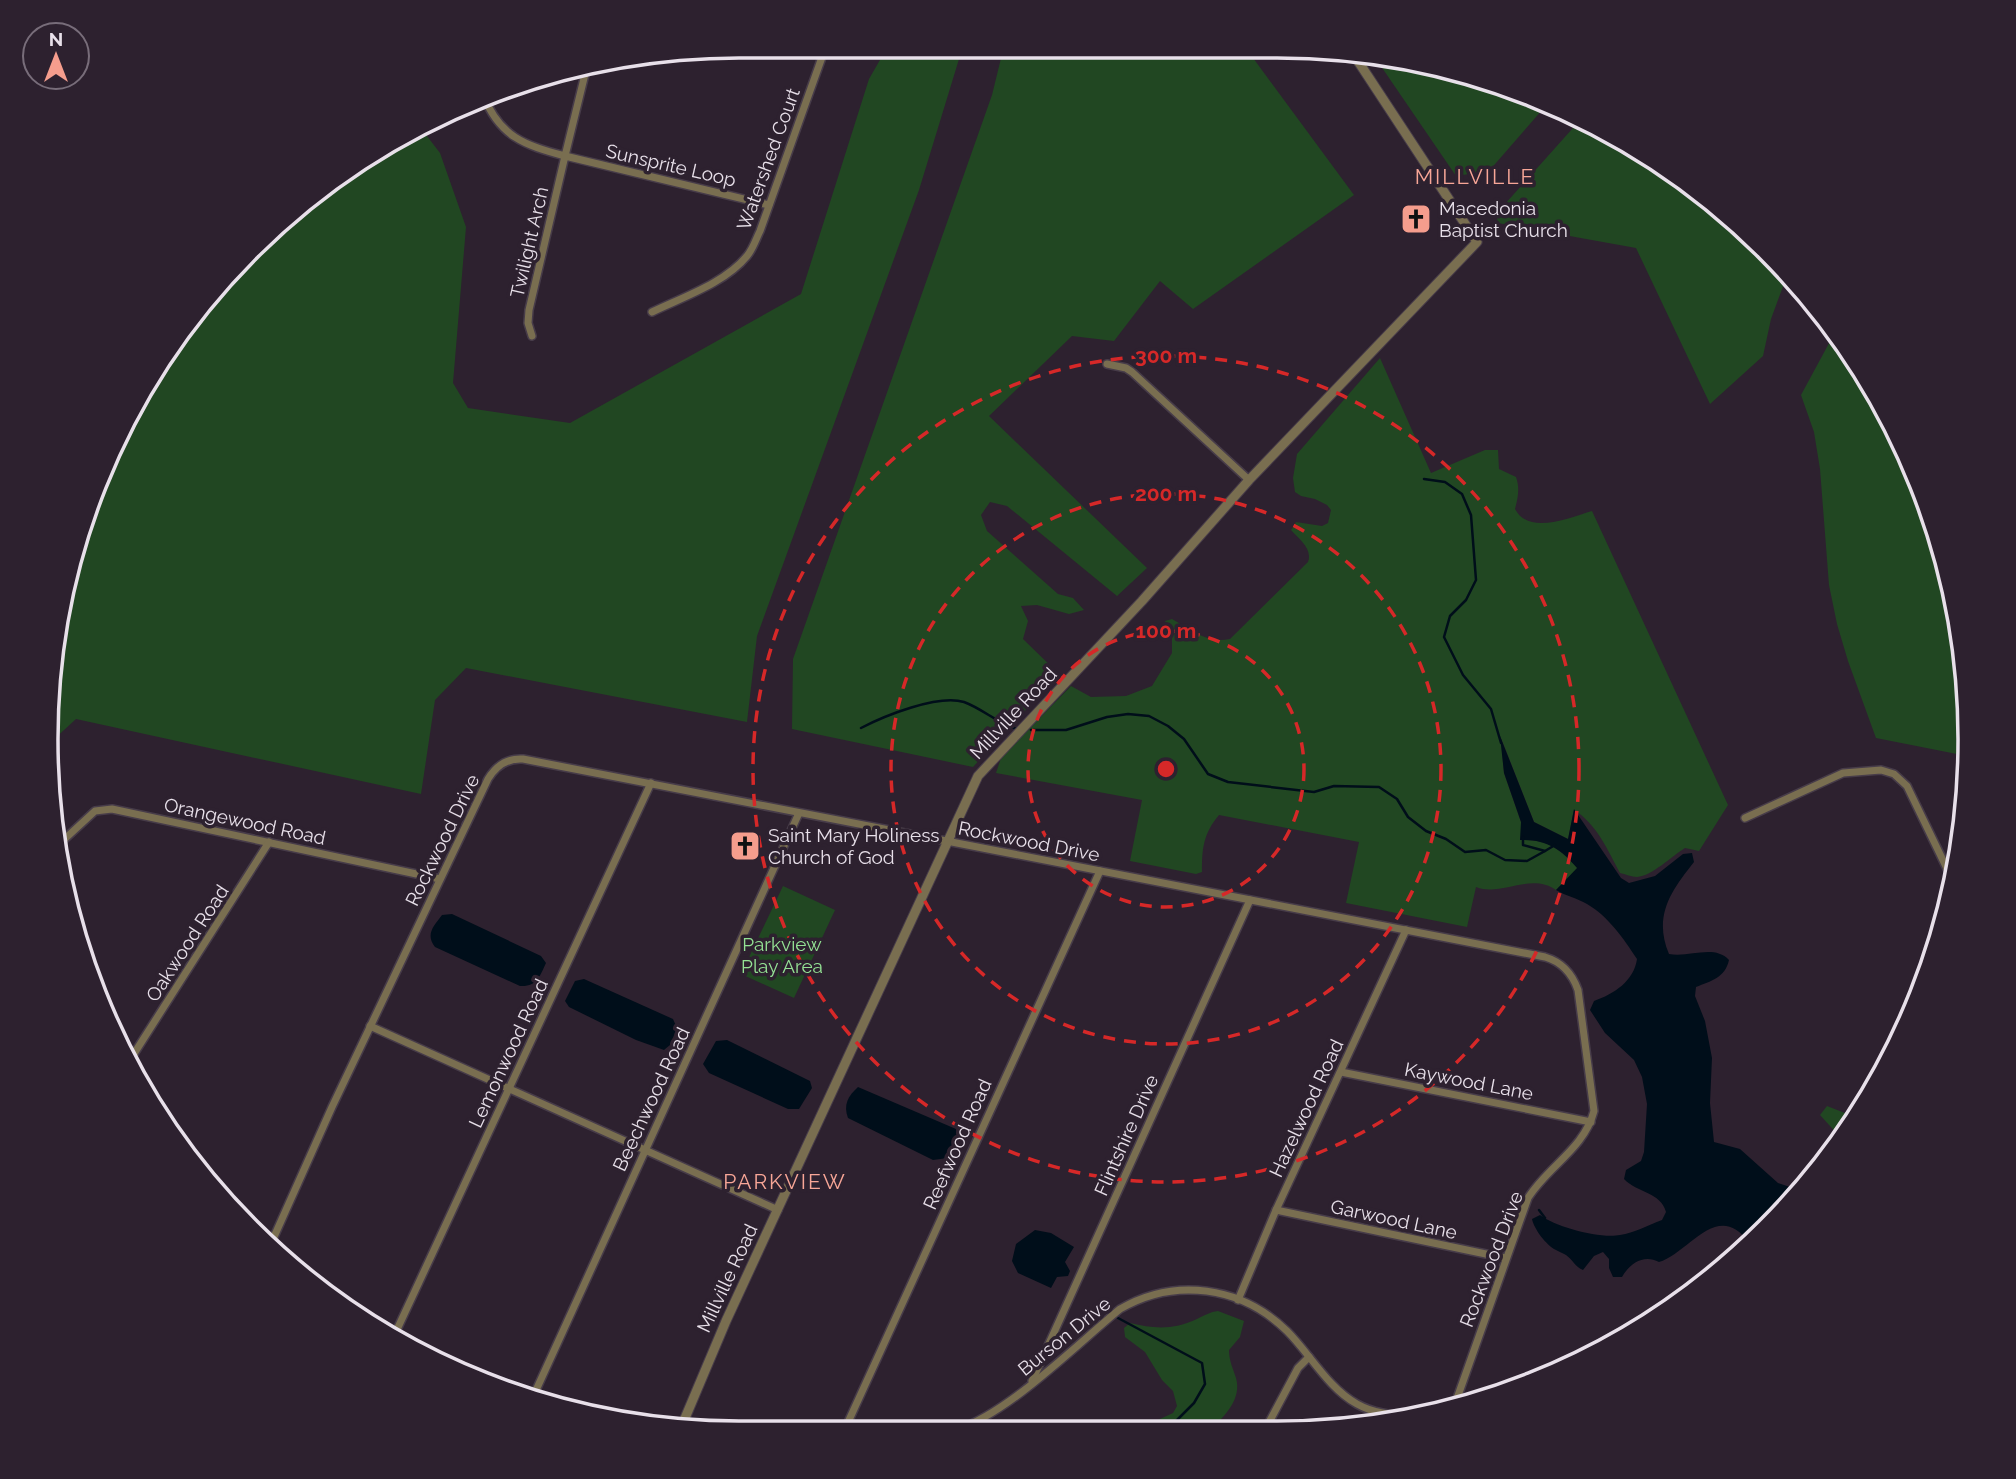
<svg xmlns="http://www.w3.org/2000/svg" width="2016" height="1479" font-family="Raleway,sans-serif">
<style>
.green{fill:#214722}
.water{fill:#000e1a}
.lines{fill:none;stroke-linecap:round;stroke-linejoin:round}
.stream{stroke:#000e1a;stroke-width:2.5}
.minor-casing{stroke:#473c49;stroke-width:10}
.tertiary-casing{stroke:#473c49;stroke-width:11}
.minor{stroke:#796e50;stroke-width:7}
.tertiary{stroke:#796e50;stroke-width:9}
.ring{fill:none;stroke:#d62828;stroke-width:3.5;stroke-dasharray:12 9}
.labels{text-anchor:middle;stroke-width:7;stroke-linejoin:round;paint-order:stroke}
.street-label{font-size:19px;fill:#e8e0ea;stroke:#2d212f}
.poi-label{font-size:19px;fill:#e8e0ea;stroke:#2d212f;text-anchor:start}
.park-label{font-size:19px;fill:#94e294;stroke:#2d212f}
.neighbourhood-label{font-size:21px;letter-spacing:2px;fill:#f8a697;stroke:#2d212f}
.rim{fill:none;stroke:#e8e0ea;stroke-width:3.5}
.centre{fill:#d62828;stroke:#2d212f;stroke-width:3.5}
.ring-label{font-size:21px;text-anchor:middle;font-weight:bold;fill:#d62828;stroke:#2d212f;stroke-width:7;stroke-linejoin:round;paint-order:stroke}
</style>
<rect width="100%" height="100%" fill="#2d212f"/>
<g class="green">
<polygon points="888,46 963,46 919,190 757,636 747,722 466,668 435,700 421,794 76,719 51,742 51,649 82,517 117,433 218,282 354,162 420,127 440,153 466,227 453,383 468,408 570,423 801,294 869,79"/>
<polygon points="1004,46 1245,47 1354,195 1193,309 1160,281 1114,341 1072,336 989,416 1147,568 1117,596 1007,506 990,502 981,515 987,531 1058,594 1073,598 1084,610 1069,614 1037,605 1021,606 1028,621 1023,639 1059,674 973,767 792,729 793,659 992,95"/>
<polygon points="1374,56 1456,69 1549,102 1489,171 1456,176"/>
<polygon points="1581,119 1662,162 1734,218 1791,278 1785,281 1771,319 1763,356 1710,404 1636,248 1498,223 1496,214"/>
<polygon points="1834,329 1899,432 1947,559 1969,694 1967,756 1876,738 1848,661 1837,624 1829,585 1820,469 1814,432 1801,395 1834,334"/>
<path d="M1380,358L1431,473L1485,450H1498L1499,469L1516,477C1520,488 1518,498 1515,509C1529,536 1571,517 1592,511L1728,805L1699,851L1685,848C1672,856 1652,876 1637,877C1632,877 1625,874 1620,873C1608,851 1597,824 1574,810L1568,839L1534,822L1501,738L1504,773L1521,822V840C1548,839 1560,849 1578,868L1556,890C1530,872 1502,897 1476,887L1467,927L1346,903L1359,842L1219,815C1203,834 1202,849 1202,872L1196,874L1130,861L1142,800L996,773L1001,758L1071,686L1091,697L1126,696L1152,686L1172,653V639L1165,621L1172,619C1191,630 1207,644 1230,639L1308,562C1313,549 1299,539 1291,530L1296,522L1322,526L1328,523L1331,510L1327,505L1315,499L1301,496L1295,492L1293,478L1297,454Z"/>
<polygon points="783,886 835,910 794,998 741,974"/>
<polygon points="1827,1106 1855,1117 1841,1138 1820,1115"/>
<path d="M1218,1311L1244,1321L1240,1337L1229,1350C1229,1361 1233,1368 1236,1378C1242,1399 1225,1415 1212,1429H1138L1173,1413L1177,1406L1173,1391L1162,1380L1145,1352L1125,1337L1124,1328L1130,1323C1154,1329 1174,1330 1197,1319C1205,1315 1210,1312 1218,1311Z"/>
</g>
<g class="water">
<path d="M1500,736L1534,822L1568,839L1574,809L1621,878L1629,883L1655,876L1683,854L1692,853L1694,862C1671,891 1653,916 1669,954C1689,958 1714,944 1729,960C1725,978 1711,981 1696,987L1695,996L1705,1021L1712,1058L1710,1103L1714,1142L1740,1149L1778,1183L1802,1191L1749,1243C1718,1198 1688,1254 1659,1262C1644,1254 1630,1263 1622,1277H1613L1609,1268V1259L1603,1252L1594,1256L1583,1270C1574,1266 1574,1261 1566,1255C1563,1253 1559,1252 1556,1250C1546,1245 1534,1229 1532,1219L1540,1215C1556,1227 1600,1239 1620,1235C1634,1233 1648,1225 1662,1220L1666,1212C1661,1192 1637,1193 1624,1179L1626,1170L1641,1161L1644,1152L1647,1104L1642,1077L1634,1060L1605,1033L1590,1010L1594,1001C1614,994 1634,981 1637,959C1624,939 1608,916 1587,904C1577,898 1566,896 1556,890L1577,868C1561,849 1546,839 1520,840L1521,822L1504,773Z"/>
<path d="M452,914L541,956L546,963C540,976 537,987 520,986L435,947C425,934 434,926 442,915Z"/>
<polygon points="584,979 673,1019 677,1028 670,1045 664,1050 636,1040 569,1007 565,1001 575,981"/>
<polygon points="727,1040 810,1081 812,1088 799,1109 788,1109 709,1073 703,1064 716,1041"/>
<path d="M858,1087L956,1129L958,1140L948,1158L933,1160L848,1118C843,1105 848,1096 858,1087Z"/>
<polygon points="1035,1230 1051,1233 1074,1247 1065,1262 1070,1271 1068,1276 1057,1277 1051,1288 1018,1273 1012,1261 1016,1244"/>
</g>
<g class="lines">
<g class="stream">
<polyline points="1424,479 1445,482 1462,494 1471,515 1476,580 1466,600 1450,616 1444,637 1463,675 1491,709 1501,743"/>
<path d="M861,728C884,716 938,694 964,702C983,709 997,723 1017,729"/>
<polyline points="1031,730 1066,730 1107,717 1128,714 1149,716 1168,726 1184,739 1208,774 1228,782 1314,792 1334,786 1379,787 1397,799 1408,817 1426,831 1446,839 1465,852 1486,850 1505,860 1527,861 1545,851"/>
<polyline points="1523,837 1523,845 1545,851 1555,845"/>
<polyline points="1539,1210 1545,1218"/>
<polyline points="1118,1318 1202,1363 1205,1384 1194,1403 1168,1429"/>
</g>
<g class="minor-casing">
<g id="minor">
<path d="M483,95C500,137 524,145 565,156L587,66"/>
<path d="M652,312C683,297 725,283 747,256C753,249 756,239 760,231L826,46"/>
<polyline points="532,336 528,323 529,310 565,156 769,205"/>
<polyline points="1107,364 1126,368 1132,372 1249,480"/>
<polyline points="1745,818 1843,773 1881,770 1894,774 1907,786 1953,881"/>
<polyline points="56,847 95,811 112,809 440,879"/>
<polyline points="370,1026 778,1210"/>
<polyline points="130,1060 269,842"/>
<polyline points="1341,1072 1591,1122"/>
<polyline points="1276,1210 1505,1258"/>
<path d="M269,1248L332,1107L488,779C496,766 508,758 523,759L1545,957C1562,962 1572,973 1578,990L1594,1111C1584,1149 1548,1166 1528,1198L1455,1404"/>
<polyline points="1238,1300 1276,1210 1406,930"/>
<polyline points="394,1336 651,783"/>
<polyline points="1032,1381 1250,900"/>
<polyline points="1530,1384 1550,1376"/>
<polyline points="532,1399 799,813"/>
<polyline points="1266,1428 1298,1368 1309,1357"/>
<path d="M956,1430C1009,1413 1076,1345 1120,1309C1175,1277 1241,1286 1287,1331C1310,1354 1328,1388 1357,1404C1373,1413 1391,1415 1409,1416"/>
<polyline points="844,1431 1100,871"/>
</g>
</g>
<g class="tertiary-casing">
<polyline id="tertiary" points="680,1430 726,1321 978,776 1142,601 1249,480 1477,242 1352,52"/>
</g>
<use href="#minor" class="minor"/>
<use href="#tertiary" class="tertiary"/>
</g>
<g class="ring">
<circle cx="1166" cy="769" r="138"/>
<circle cx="1166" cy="769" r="275"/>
<circle cx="1166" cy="769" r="413"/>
</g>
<defs>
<g id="church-square" transform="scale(1.575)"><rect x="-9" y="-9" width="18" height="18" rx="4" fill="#f59d8d" stroke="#2d212f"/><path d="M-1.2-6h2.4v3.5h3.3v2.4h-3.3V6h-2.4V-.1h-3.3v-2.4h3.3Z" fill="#111"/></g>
</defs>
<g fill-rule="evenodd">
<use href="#church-square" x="1416" y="219"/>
<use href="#church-square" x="745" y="846"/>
</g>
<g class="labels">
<g class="street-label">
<text transform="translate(768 159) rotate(-70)" y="7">Watershed Court</text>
<text transform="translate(671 165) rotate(13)" y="7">Sunsprite Loop</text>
<text transform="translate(529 242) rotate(-77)" y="7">Twilight Arch</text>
<text transform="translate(1013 713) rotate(-47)" y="7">Millville Road</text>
<text transform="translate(245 821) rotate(12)" y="7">Orangewood Road</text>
<text transform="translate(442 840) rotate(-64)" y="7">Rockwood Drive</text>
<text transform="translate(1029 841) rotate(11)" y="7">Rockwood Drive</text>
<text transform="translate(187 943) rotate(-57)" y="7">Oakwood Road</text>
<text transform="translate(508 1053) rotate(-65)" y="7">Lemonwood Road</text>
<text transform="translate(1469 1081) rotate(11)" y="7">Kaywood Lane</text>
<text transform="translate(651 1099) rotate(-65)" y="7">Beechwood Road</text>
<text transform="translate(1306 1108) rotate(-65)" y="7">Hazelwood Road</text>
<text transform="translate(1126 1135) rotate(-66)" y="7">Flintshire Drive</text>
<text transform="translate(957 1144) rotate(-66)" y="7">Reefwood Road</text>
<text transform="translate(1394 1219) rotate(12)" y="7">Garwood Lane</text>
<text transform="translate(1491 1259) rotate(-69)" y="7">Rockwood Drive</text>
<text transform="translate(727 1278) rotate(-65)" y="7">Millville Road</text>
<text transform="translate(1064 1336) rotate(-39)" y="7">Burson Drive</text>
</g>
<g class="poi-label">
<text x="1439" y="215">Macedonia<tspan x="1439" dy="22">Baptist Church</tspan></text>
<text x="768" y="842">Saint Mary Holiness<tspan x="768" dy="22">Church of God</tspan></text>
</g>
<g class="park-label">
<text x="782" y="951">Parkview<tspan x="782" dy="22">Play Area</tspan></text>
</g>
<g class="neighbourhood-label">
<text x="1475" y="184">MILLVILLE</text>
<text x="785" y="1189">PARKVIEW</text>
</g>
</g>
<path d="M0 0H2016V1479H0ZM739 58H1277A681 681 0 0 1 1958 739V740A681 681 0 0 1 1277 1421H739A681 681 0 0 1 58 740V739A681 681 0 0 1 739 58Z" fill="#2d212f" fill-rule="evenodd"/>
<path class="rim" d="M739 58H1277A681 681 0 0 1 1958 739V740A681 681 0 0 1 1277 1421H739A681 681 0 0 1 58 740V739A681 681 0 0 1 739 58Z"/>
<circle cx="1166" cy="769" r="10" class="centre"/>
<g class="ring-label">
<text x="1166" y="363">300 m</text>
<text x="1166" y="501">200 m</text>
<text x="1166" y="638">100 m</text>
</g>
<g transform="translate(56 56)"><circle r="33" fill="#2d212f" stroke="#786d7a" stroke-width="2"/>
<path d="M0-5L12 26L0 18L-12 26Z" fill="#f59d8d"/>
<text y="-10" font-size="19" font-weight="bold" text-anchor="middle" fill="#e8e0ea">N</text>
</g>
</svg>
